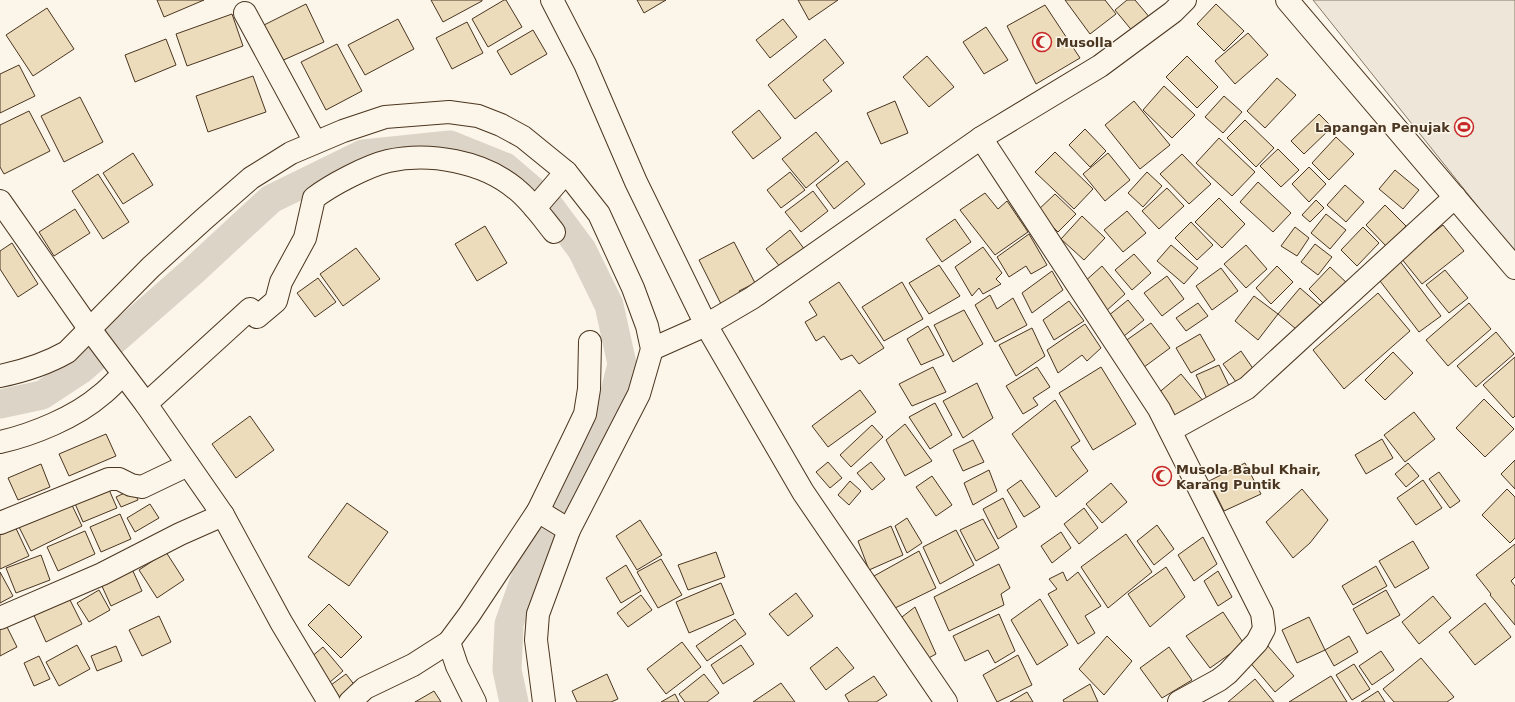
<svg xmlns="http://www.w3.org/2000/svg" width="1515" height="702" font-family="'DejaVu Sans',sans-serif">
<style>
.pitch{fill:#ede6d9;stroke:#887966}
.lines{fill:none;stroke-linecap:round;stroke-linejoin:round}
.canal{stroke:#dcd4c6;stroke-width:29}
.building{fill:#ecdcbc;stroke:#4a3520}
.minor-casing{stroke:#4a3520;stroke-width:24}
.minor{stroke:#fbf6e9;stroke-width:22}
.labels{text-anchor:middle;stroke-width:3;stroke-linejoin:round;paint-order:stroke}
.poi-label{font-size:13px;font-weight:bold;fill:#4a3520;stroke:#fbf6e9;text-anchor:start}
</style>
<rect width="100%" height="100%" fill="#fbf6e9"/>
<polygon class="pitch" points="1313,0 1515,0 1515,253"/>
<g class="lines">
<polyline class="canal" points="0,404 42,395 80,370 193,271 271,199 363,154 450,145 505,167 547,203 582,250 609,305 622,364 610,412 530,565 509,624 507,670 514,702"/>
</g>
<g class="building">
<polygon points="157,0 204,0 164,17"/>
<polygon points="431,0 482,0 482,1 443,22"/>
<polygon points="504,0 506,0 522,27 488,47 472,19"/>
<polygon points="637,0 666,0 644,13"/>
<polygon points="798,0 838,0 809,20"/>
<polygon points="1065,0 1105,0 1116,14 1090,34"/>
<polygon points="1127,0 1135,0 1151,19 1134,33 1115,10"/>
<polygon points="306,4 324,42 279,62 262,26"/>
<polygon points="1216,4 1244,31 1224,51 1197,24"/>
<polygon points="1045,5 1080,58 1036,84 1007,26"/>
<polygon points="47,8 74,49 33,76 6,35"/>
<polygon points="232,14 243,46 187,66 176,34"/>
<polygon points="398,19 414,49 365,75 348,45"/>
<polygon points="783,19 797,37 770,58 756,40"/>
<polygon points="467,22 483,53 452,69 436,38"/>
<polygon points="986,27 1008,60 984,74 963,42"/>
<polygon points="533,30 547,54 511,75 497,51"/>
<polygon points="1248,33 1268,55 1235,84 1215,61"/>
<polygon points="166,39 176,65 135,82 125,55"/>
<polygon points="825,39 844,63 823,80 832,91 795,119 768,85"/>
<polygon points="337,44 362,91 326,110 301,62"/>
<polygon points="927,56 954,87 929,107 903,77"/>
<polygon points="1187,56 1218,87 1197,108 1166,77"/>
<polygon points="19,65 35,96 0,113 0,74"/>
<polygon points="253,76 266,112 208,132 196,96"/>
<polygon points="1277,78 1296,95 1265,128 1247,111"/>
<polygon points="1164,86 1195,115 1172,138 1143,110"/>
<polygon points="1224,96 1242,112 1223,133 1205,117"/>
<polygon points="80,97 103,142 64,162 41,116"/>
<polygon points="895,101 908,133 881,144 867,113"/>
<polygon points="1134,101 1170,145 1140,169 1105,125"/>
<polygon points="759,110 781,138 753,159 732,132"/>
<polygon points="29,111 50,151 4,174 0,167 0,125"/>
<polygon points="1319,114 1332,127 1304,154 1291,141"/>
<polygon points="1245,120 1274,148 1256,167 1227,138"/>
<polygon points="1085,129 1106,151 1090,167 1069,145"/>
<polygon points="816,132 839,161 806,188 782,159"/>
<polygon points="1336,137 1354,154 1329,180 1312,163"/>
<polygon points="1219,138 1255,172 1232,196 1196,163"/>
<polygon points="1278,149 1299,170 1281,187 1260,166"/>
<polygon points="1055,152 1093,189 1074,209 1035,172"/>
<polygon points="133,153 153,185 123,204 103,173"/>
<polygon points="1108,153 1130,180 1105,201 1083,174"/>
<polygon points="1182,154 1211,184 1189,204 1160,174"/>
<polygon points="847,161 865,184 834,209 816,185"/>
<polygon points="1309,167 1326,184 1309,202 1292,184"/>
<polygon points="1395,170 1419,190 1403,209 1379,189"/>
<polygon points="790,172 805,190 781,208 767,190"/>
<polygon points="1147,172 1162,186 1143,207 1128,193"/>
<polygon points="98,174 129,222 103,239 72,191"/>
<polygon points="1258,182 1291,213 1273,232 1240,202"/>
<polygon points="1345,185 1364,202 1346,222 1327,205"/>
<polygon points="1167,188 1184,206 1159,229 1142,211"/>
<polygon points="813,191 828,211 801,232 785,212"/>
<polygon points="985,193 998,209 1007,201 1028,232 995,255 960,210"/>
<polygon points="1055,194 1076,214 1058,232 1037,211"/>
<polygon points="1219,198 1245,224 1222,248 1195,222"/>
<polygon points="1316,200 1324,208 1310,222 1302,215"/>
<polygon points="1385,205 1406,226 1386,246 1366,225"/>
<polygon points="75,209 90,233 54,256 39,232"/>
<polygon points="1127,211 1146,233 1123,252 1104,230"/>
<polygon points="1326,214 1346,230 1330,249 1311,233"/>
<polygon points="1082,216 1105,238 1084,260 1061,239"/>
<polygon points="955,219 971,242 942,262 926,239"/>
<polygon points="1191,222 1213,245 1197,260 1175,238"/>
<polygon points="1443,225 1464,251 1422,284 1401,258"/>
<polygon points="485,226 507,263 477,281 455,244"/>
<polygon points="1295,227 1309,238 1297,256 1281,246"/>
<polygon points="1363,227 1379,243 1357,266 1341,250"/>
<polygon points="790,230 808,254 784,272 766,249"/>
<polygon points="1029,234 1047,265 1031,274 1026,266 1009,277 997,257"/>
<polygon points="734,242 755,283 739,291 745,302 725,312 699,260"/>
<polygon points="12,243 38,284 18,297 0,269 0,251"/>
<polygon points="1315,244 1332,257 1318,275 1301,262"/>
<polygon points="1171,245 1198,268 1184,284 1157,261"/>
<polygon points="1246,245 1267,269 1246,288 1224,264"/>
<polygon points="983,247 1002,273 996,279 1001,284 983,294 979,288 972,296 955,267"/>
<polygon points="356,248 380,279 343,306 320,274"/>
<polygon points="1134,254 1151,273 1132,290 1115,270"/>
<polygon points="1399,260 1441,316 1419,332 1377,277"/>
<polygon points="939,265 960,296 929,314 909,283"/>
<polygon points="1102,266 1125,294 1106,311 1083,283"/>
<polygon points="1277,266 1293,282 1271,304 1256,288"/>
<polygon points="1330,267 1349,285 1328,308 1309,289"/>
<polygon points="1221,268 1238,291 1212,310 1196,286"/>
<polygon points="1445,270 1468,298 1449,313 1426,285"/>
<polygon points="1052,271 1063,290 1032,313 1022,293"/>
<polygon points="1167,276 1184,299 1162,316 1144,293"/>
<polygon points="318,278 336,302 315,317 297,293"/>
<polygon points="839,282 884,348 859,364 852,355 841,360 824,336 816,341 805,322 817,315 809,302"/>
<polygon points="902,282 923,319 884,341 862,307"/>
<polygon points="1300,288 1323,308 1302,334 1278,314"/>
<polygon points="1378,293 1410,331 1344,389 1313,350"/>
<polygon points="990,295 997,309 1013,298 1027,325 995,342 975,305"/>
<polygon points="1254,296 1278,314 1258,340 1235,321"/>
<polygon points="1128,300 1144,320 1124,336 1108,316"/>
<polygon points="1069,301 1084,321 1054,340 1043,320"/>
<polygon points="1198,303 1208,316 1186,331 1176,318"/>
<polygon points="1469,303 1491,329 1448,366 1426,340"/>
<polygon points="964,310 983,344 953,362 934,325"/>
<polygon points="1151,323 1170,348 1140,370 1121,344"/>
<polygon points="1085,324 1101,348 1087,361 1082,355 1058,373 1047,350"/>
<polygon points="928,326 944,355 921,365 907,339"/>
<polygon points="1032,328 1045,356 1016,376 999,345"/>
<polygon points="1496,332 1514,354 1476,387 1457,366"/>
<polygon points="1200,334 1215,360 1191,373 1176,348"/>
<polygon points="1241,351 1256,373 1239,386 1223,364"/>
<polygon points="1393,352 1413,373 1385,400 1365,380"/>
<polygon points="1515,357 1515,416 1513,418 1483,385"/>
<polygon points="1219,365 1231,390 1208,401 1196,375"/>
<polygon points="933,367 946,392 912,406 899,384"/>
<polygon points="1037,367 1050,387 1033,398 1038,405 1023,414 1006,386"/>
<polygon points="1101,367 1136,424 1093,450 1059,393"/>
<polygon points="1181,374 1204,402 1179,423 1156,395"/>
<polygon points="977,383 993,418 963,438 943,401"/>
<polygon points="860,390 876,412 828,447 812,426"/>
<polygon points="1484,399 1514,429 1485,457 1456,428"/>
<polygon points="1055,400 1080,441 1071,447 1088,471 1056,497 1012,434"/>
<polygon points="935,403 952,435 930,449 909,417"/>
<polygon points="1414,412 1435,439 1405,462 1384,435"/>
<polygon points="250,416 274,450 236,478 212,444"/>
<polygon points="905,424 932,461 905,476 886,440"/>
<polygon points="872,425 883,437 851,467 840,455"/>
<polygon points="106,434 116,456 69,476 59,454"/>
<polygon points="1382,439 1393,458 1366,474 1355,455"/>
<polygon points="973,440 984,462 963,471 953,450"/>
<polygon points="1515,460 1515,489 1501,474"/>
<polygon points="828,462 842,478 830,488 816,472"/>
<polygon points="871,462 885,479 872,490 857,473"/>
<polygon points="1245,463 1261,494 1224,511 1209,481"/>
<polygon points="1408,463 1419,476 1406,487 1395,474"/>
<polygon points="41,464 50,487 18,500 8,478"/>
<polygon points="989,470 997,491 973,505 964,483"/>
<polygon points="1439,472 1460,501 1450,508 1429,479"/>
<polygon points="932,476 952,505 936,516 916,487"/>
<polygon points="1021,480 1040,507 1024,517 1007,490"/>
<polygon points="1423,480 1442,508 1416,525 1397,498"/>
<polygon points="850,481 861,491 849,505 838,495"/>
<polygon points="1111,483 1127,502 1102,523 1086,504"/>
<polygon points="107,485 117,508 83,522 73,499"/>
<polygon points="133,489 138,500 121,507 116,497"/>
<polygon points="1302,489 1328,520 1310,543 1293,558 1266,522"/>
<polygon points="1507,489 1515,497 1515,538 1510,543 1482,515"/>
<polygon points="1003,498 1017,527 998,539 983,509"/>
<polygon points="70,501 82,526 31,551 18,525"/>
<polygon points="347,503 388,532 349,586 308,557"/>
<polygon points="150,504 159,518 135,532 127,518"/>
<polygon points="1084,508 1098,528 1079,544 1064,524"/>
<polygon points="120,514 131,539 101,552 90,527"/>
<polygon points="907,518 922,543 907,553 895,526"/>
<polygon points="983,519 999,548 976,561 960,530"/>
<polygon points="640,520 662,555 637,570 616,536"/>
<polygon points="13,522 29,556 0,569 0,528"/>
<polygon points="1157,525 1174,549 1154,565 1137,541"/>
<polygon points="891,526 903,555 869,570 858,541"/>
<polygon points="956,530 974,565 940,584 923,547"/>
<polygon points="85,531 95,554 58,571 47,547"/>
<polygon points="1061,532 1071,548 1052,563 1041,546"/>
<polygon points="1126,534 1152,572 1108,608 1081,567"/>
<polygon points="1203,537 1217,564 1194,581 1178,555"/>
<polygon points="1413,541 1429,568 1395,588 1379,561"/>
<polygon points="1515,544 1515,577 1511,581 1515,586 1515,625 1490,595 1491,594 1476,575"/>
<polygon points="919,551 936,588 893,609 874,576"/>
<polygon points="166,552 184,580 157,598 139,570"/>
<polygon points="716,552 725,577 688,590 678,565"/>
<polygon points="41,555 50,580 16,593 6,568"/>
<polygon points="661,559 682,595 658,608 637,572"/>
<polygon points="999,564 1010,588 1001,594 1004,605 949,631 934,597"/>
<polygon points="626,565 641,591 621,603 606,578"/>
<polygon points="1376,566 1387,586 1353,605 1342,586"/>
<polygon points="1166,567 1185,597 1150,627 1128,594"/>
<polygon points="132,569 142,591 111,606 101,584"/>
<polygon points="1218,571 1232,597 1218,606 1204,581"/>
<polygon points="0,572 13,596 0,603"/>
<polygon points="1063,572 1067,581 1078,572 1101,606 1085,616 1095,633 1078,644 1048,594 1057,589 1049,579"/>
<polygon points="721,583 734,614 689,633 676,602"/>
<polygon points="99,590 110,610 89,622 77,603"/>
<polygon points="1386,590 1400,615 1367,634 1353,609"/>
<polygon points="796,593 813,616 788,636 769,614"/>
<polygon points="67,594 82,624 46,642 32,611"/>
<polygon points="641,595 652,610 628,627 617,613"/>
<polygon points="1433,596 1451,618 1419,644 1402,622"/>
<polygon points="1040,599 1068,645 1037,665 1011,620"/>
<polygon points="1485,603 1511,637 1475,665 1449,632"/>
<polygon points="329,604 362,637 341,658 308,625"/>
<polygon points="915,607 936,654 923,661 898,620"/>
<polygon points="1223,612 1244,644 1210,668 1186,636"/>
<polygon points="999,614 1015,651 995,663 988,650 965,661 953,636"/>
<polygon points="159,616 171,642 142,656 129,630"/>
<polygon points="1309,617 1325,650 1297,663 1282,630"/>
<polygon points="735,619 746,634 707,661 696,646"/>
<polygon points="6,625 17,647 0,656 0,628"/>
<polygon points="1107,636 1132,661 1104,695 1079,669"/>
<polygon points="1349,636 1358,652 1334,666 1325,650"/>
<polygon points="682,642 701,667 666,694 647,669"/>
<polygon points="77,645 90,669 59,686 46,662"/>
<polygon points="741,645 754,664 723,684 711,665"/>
<polygon points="1267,645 1294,676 1275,692 1248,660"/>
<polygon points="116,646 122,661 97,671 91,656"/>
<polygon points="323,647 343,671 330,682 310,658"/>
<polygon points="837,647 854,668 826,690 810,668"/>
<polygon points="1169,647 1192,680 1162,698 1140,668"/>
<polygon points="1381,651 1394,670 1372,685 1359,666"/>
<polygon points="1018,655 1032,685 997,702 983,675"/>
<polygon points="39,656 50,679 34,686 24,663"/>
<polygon points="1421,658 1454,697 1447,702 1394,702 1383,689"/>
<polygon points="1354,664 1370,689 1352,700 1336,675"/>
<polygon points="346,674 356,687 341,699 331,685"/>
<polygon points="607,674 618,699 611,702 577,702 572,691"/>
<polygon points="704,674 719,693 707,702 685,702 679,694"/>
<polygon points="874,676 887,695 876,702 849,702 845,695"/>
<polygon points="1331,676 1347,702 1289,702"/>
<polygon points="1255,679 1274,702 1228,702"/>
<polygon points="781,683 795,702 753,702"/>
<polygon points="1090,684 1098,702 1064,702 1063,700"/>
<polygon points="434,691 441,702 415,702"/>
<polygon points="1378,691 1385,702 1361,702"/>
<polygon points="1027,692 1033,702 1010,702"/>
<polygon points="675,694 679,702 661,702"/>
</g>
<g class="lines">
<g class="minor-casing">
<g id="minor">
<polyline points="552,0 585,64 636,182 706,325 803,492 946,702"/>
<polyline points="1287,0 1515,268"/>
<polyline points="245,13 315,142"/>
<polyline points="981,138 1159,409 1262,613 1264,629 1257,642 1228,673 1219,680 1179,702"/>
<polyline points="0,201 86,324 146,404 223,515 281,622 329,702"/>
<polyline points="535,208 566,172"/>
<polyline points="652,349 706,325 752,298 981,138 1100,66 1173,12 1185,0"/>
<path d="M0,376C24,371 46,364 67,352L151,267L204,219L251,178L291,153L343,131L385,117L449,112L478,116L501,125L523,137L566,172L599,214L633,288L647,326L652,349L639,394L569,530L538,614L536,640L544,702"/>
<path d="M146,404L250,309L257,317L276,301L281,282L305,238L314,198C331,185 367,166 388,161C429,152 483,161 516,189C531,201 542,217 554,232"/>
<polyline points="1171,430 1247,388 1455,197"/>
<path d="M0,442C32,435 76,417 101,395C109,389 116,381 123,374"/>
<polyline points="538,511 569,530"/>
<polyline points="0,523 109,479 119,479 131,485 142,487 188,465"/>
<polyline points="0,618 102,574 180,534 223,515"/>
<polyline points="350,702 365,688 413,665 449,642"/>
<polyline points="475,702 457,666 449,642 469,615 538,511 574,437 585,414 589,389 590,342"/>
</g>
</g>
<use href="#minor" class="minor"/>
</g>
<defs>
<g id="mosque-ring" transform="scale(1)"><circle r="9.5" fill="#fbf6e9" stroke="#c62828" stroke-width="1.5"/><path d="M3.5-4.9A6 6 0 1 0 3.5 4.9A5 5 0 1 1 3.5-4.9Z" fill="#c62828"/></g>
<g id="stadium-ring" transform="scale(1)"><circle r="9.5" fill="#fbf6e9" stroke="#c62828" stroke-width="1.5"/><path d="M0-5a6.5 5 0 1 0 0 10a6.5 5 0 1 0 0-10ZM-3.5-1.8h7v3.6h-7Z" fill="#c62828"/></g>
</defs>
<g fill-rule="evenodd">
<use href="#mosque-ring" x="1042" y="42"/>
<use href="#stadium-ring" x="1464" y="127"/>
<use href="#mosque-ring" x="1162" y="476"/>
</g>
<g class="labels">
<g class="poi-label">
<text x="1056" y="47">Musolla</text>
<text x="1450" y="132" text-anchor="end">Lapangan Penujak</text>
<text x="1176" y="474">Musola Babul Khair,<tspan x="1176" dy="15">Karang Puntik</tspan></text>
</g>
</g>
</svg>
